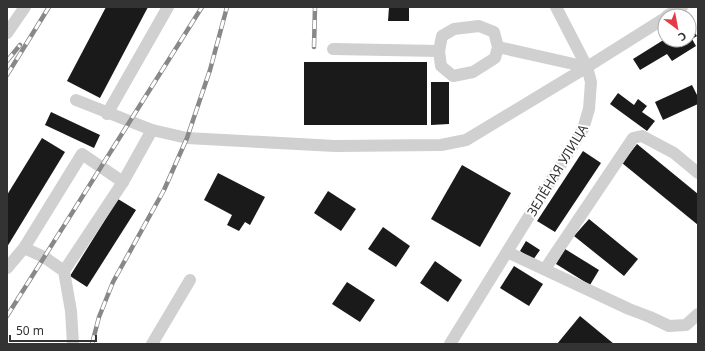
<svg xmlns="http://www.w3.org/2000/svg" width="705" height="351" font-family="'Noto Sans',sans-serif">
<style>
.building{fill:#1a1a1a}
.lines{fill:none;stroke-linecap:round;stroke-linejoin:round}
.minor{stroke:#d0d0d0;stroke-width:12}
.rail-casing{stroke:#888;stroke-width:4.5}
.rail{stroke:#fff;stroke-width:3;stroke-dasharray:9;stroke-linecap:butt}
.labels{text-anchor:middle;stroke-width:4;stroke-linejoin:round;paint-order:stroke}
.street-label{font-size:13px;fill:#333;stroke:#fff}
</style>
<rect width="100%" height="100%" fill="#fff"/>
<g class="building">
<polygon points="106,7 148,7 100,98 67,81"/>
<polygon points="389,7 409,7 409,21 388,21"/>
<polygon points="689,24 697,36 692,39 696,46 672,61 667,54 640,70 633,59 665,39 689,40"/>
<rect x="304" y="62" width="123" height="63"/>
<polygon points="431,82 449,82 449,124 431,125"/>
<polygon points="692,85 698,97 698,104 663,120 655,102"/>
<polygon points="618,93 634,105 638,99 647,106 642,112 655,121 647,131 610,104"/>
<polygon points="51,112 100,135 94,148 45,125"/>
<polygon points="42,138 65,152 7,247 7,195"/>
<polygon points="637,144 698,194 698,225 622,163"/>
<polygon points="583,151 601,163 555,232 537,221"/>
<polygon points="462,165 511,193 480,247 431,219"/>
<polygon points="218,173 265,197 250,225 245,222 239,231 227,225 232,215 204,200"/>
<polygon points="328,191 356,209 341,231 314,213"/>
<polygon points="118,199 136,210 87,287 70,276"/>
<polygon points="589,219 638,259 624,276 574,236"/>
<polygon points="383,227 410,246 396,267 368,249"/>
<polygon points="526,241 540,250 533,260 520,251"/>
<polygon points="565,249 599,270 590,285 556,264"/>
<polygon points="435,261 462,280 448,302 420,283"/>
<polygon points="514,266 543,284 529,306 500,288"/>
<polygon points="347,282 375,300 360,322 332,304"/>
<polygon points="580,316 614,344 557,344"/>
</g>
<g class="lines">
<g class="minor">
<polyline points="556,7 587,67"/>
<polyline points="667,16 682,7"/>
<polyline points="7,33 25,7"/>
<polyline points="498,47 495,58 473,72 453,76 441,66 439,51 442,36 454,29 479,26 494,32 498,47 587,67"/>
<polyline points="333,49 439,51"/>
<polyline points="76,100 152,130 187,138 335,146 441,145 466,140 587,67"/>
<polyline points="107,114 168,7"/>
<polyline points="24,248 44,257 64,271 71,311 73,344"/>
<polyline points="507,252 629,309 650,317 669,326 686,325 698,314"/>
<polyline points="7,268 24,248 82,154 123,182 152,130"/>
<polyline points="545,269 633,138 642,136 674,153 698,173"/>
<polyline points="64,271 123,182"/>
<polyline points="152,344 190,280"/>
<polyline points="450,344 583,129 589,109 591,82 587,67 665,18"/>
</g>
<g class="rail-casing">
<g id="rail">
<polyline points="314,47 315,7"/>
<polyline points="7,61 20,45"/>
<polyline points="7,75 49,7"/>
<polyline points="7,316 202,7"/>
<polyline points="92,344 99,317 113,282 164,190 187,138 210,70 227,7"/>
</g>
</g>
<use href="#rail" class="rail"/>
</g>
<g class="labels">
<g class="street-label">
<text transform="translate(557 170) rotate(-59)" y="5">ЗЕЛЁНАЯ УЛИЦА</text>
</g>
</g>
<rect width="705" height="351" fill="none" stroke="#333333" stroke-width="16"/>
<g transform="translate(677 28) rotate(148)"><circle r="19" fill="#ffffff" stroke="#adadad"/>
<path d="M0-3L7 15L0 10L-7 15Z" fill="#e63946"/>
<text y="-6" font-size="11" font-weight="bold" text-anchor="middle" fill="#333333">С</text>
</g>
<path d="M10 335v6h86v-6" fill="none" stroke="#333333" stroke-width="2"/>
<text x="16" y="335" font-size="12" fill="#333333" stroke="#ffffff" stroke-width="3" paint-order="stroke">50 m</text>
</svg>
